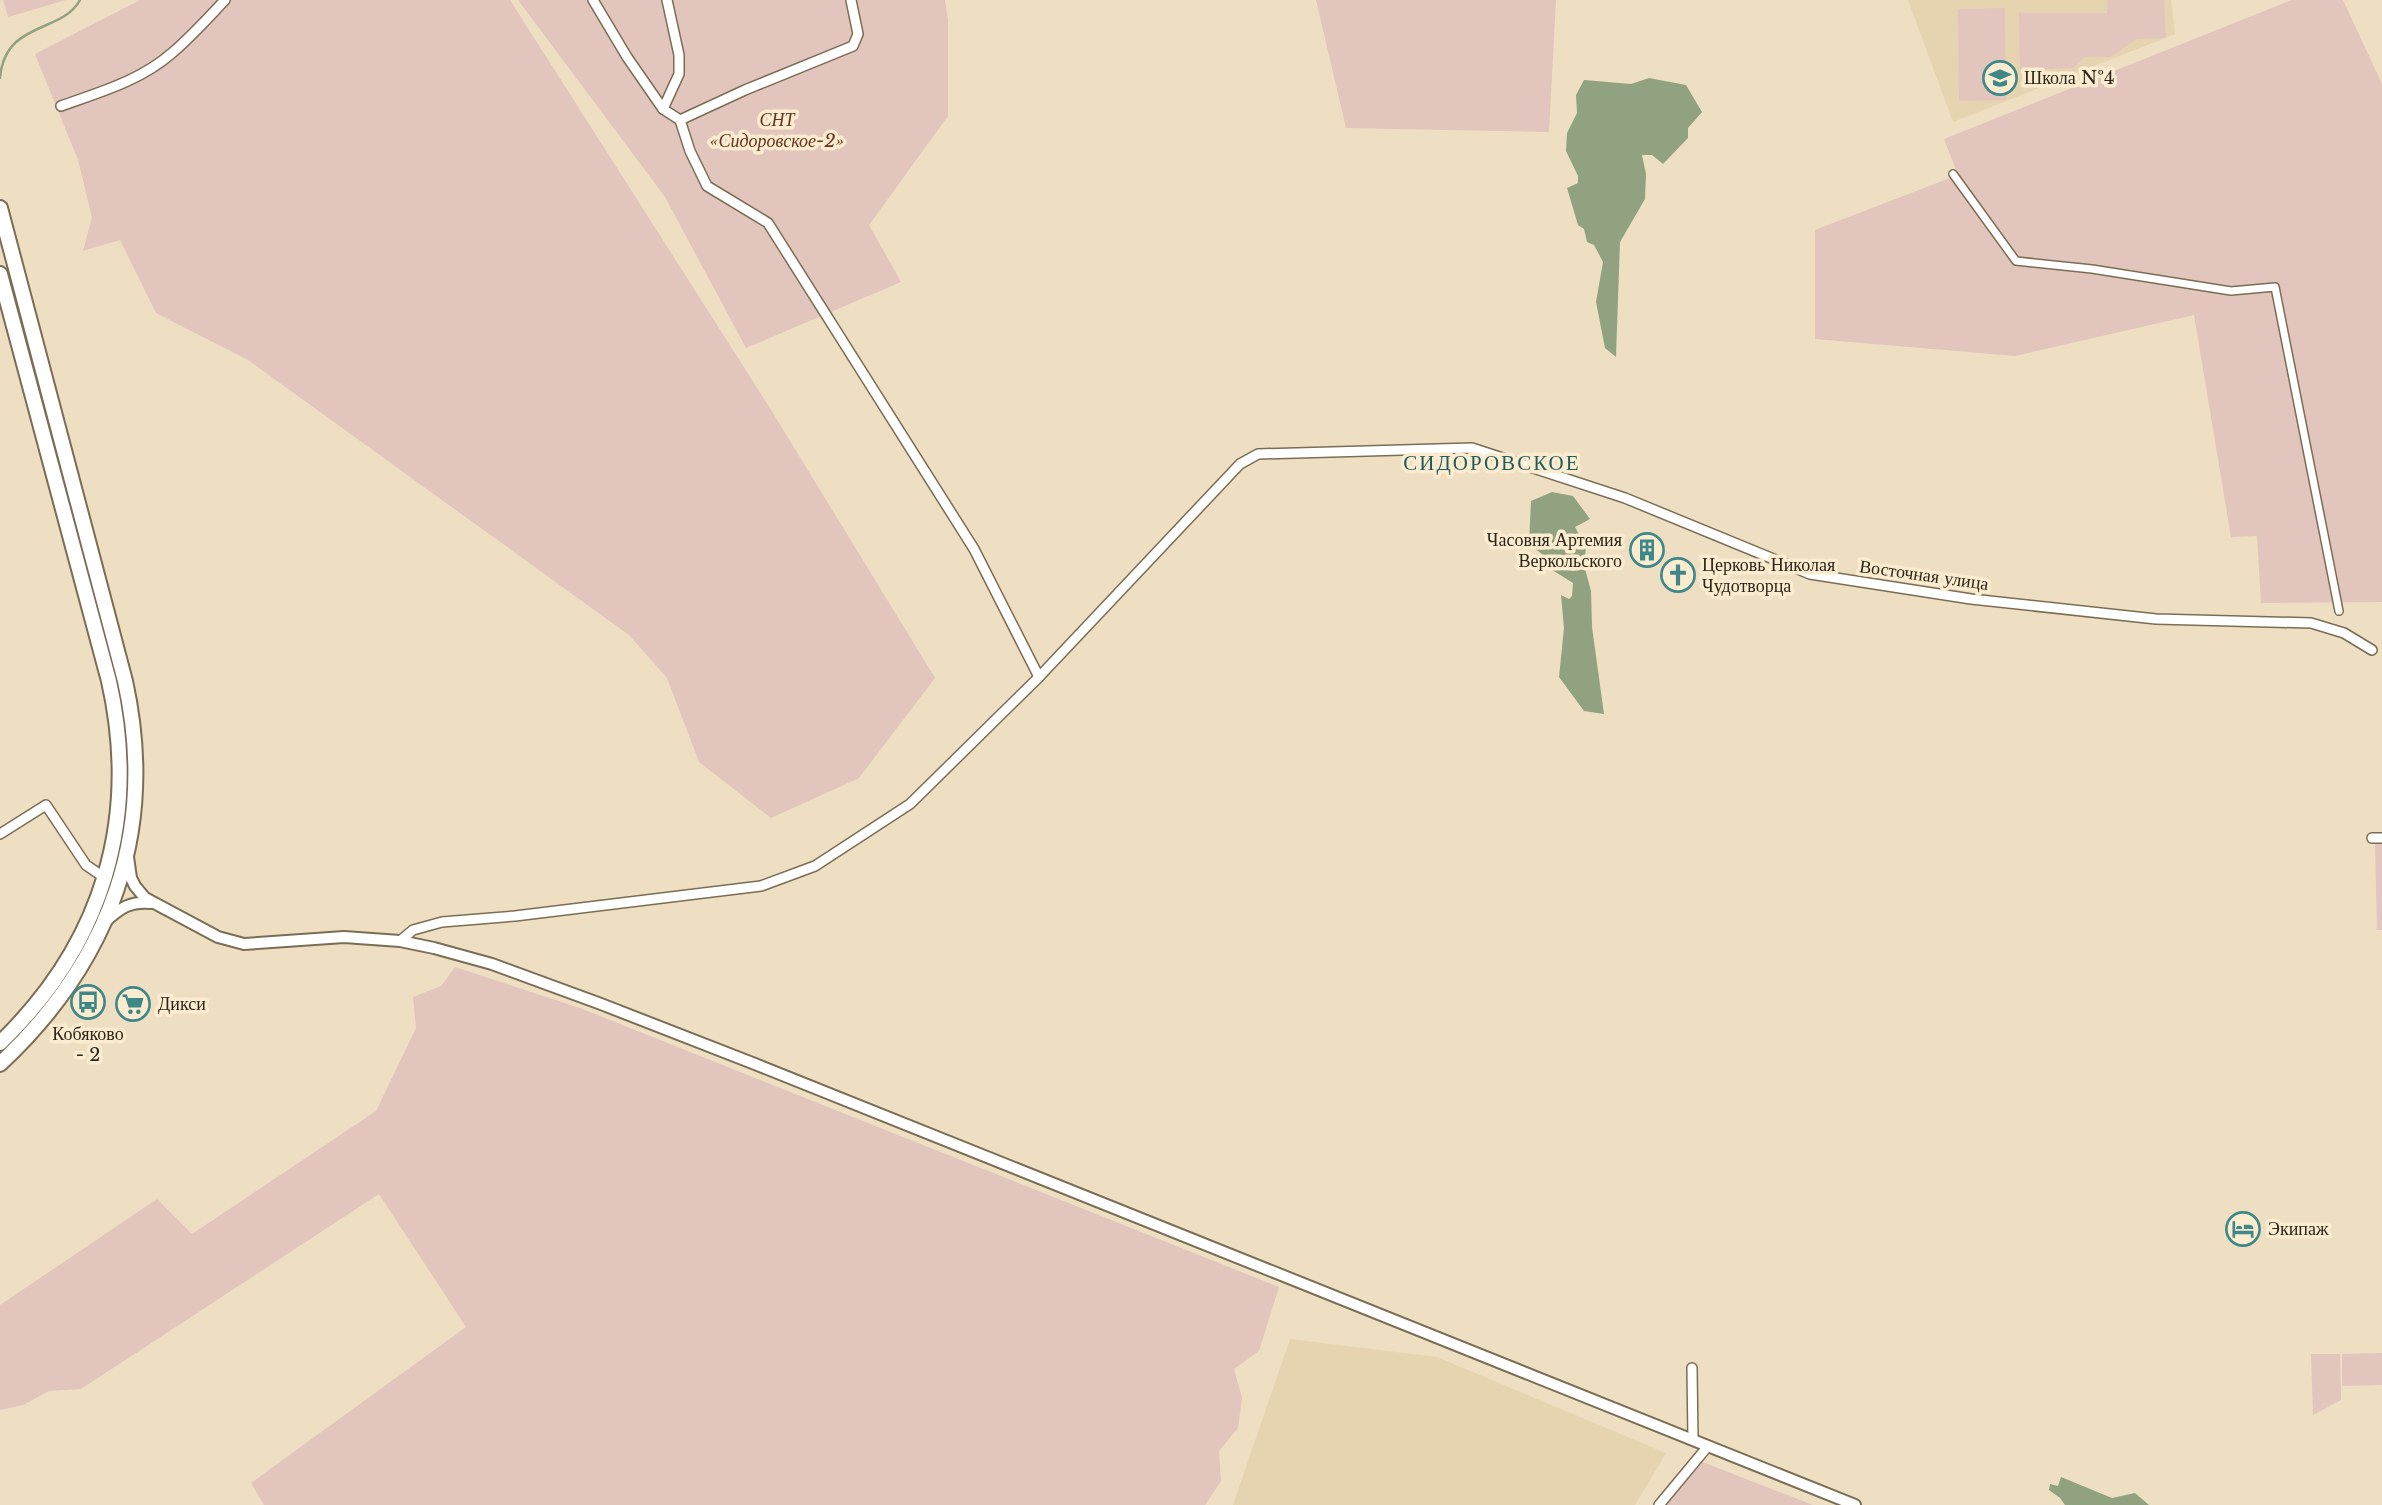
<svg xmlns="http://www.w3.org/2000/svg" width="2382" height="1505" font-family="'Libre Baskerville',serif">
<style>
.built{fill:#e6d4b0}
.green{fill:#e2c5bd}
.water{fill:#91a281}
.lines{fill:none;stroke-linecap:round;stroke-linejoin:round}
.stream{stroke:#91a281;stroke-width:2.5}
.pedestrian-casing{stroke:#7b6d54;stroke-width:10}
.minor-casing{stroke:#7b6d54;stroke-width:12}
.tertiary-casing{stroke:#7b6d54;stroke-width:14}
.trunk-casing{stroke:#7b6d54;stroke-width:18}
.pedestrian{stroke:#fff;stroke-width:7}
.minor{stroke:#fff;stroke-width:9}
.tertiary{stroke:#fff;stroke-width:10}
.trunk{stroke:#fff;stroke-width:14}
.labels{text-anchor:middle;stroke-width:7;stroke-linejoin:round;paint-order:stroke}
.poi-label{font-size:18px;fill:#2c261b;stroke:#fceccf;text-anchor:start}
.park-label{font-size:18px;font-style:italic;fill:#673223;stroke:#fceccf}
.street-label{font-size:18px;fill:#2c261b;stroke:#fceccf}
.quarter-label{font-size:21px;letter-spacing:2px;fill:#215c5e;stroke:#fceccf}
</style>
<rect width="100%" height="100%" fill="#eedfc2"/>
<g class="built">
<polygon points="1908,0 2171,0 2175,34 1953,122"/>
<polygon points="1290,1339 1437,1357 1666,1453 1635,1505 1233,1505"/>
</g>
<g class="green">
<polygon points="3,0 66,0 8,17"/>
<polygon points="140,0 510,0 768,405 935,678 859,778 771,818 699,762 667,678 629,635 248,360 156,313 120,240 83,251 92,217 78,160 35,54"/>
<polygon points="518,0 945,0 948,20 948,116 869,225 901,282 746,348 665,197"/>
<polygon points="1316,0 1556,0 1549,132 1346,128"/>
<polygon points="2108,0 2164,0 2166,38 2137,39 2110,57 2085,57 2073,68 2020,70 2019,13 2107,13"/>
<polygon points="2292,0 2343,0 2382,84 2382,602 2261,603 2257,536 2231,537 2194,315 2015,356 1815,339 1815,230 1958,175 1944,139"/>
<polygon points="2005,8 2006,100 1959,101 1958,9"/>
<polygon points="2375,844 2382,844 2382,930 2377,930"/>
<polygon points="455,967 580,1008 1279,1287 1259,1351 1234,1369 1242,1398 1238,1428 1219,1451 1221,1481 1205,1505 264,1505 251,1483 466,1327 379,1194 81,1389 49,1391 23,1405 0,1410 0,1305 157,1199 192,1234 376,1111 416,1028 413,997 441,986"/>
<polygon points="2382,1353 2382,1385 2342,1386 2342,1354"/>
<polygon points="2311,1354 2340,1354 2341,1400 2313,1415"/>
<polygon points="1700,1461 1813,1505 1663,1505"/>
</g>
<g class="water">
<polygon points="1649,78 1686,85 1702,112 1688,128 1688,138 1663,164 1652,155 1642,155 1646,174 1645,199 1620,242 1616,357 1605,348 1596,302 1603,262 1594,245 1587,242 1584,229 1578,225 1567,188 1578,183 1578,176 1566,151 1567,133 1577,113 1576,95 1584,80 1631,84"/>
<polygon points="1552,492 1573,496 1590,519 1575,527 1586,547 1584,565 1591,591 1592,627 1604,714 1584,711 1559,677 1564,628 1561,595 1569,599 1572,596 1573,583 1544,565 1542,554 1529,544 1531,501"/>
<polygon points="2061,1477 2112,1498 2135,1493 2149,1505 2065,1505 2060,1498 2049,1490 2050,1484 2058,1486"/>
</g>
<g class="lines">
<path class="stream" d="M0,78C5,20 62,34 80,0"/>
<g class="pedestrian-casing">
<polyline id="pedestrian" points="1953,174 2016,261 2092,269 2231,291 2275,287 2339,611"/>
</g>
<g class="minor-casing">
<g id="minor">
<polyline points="593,0 627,57 663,109 680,120 690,151 707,186 768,223 974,549 1039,677"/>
<path d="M61,106C100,92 140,81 172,53C191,37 208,18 225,0"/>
<polyline points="663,109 679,74 679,55 667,0"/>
<polyline points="680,120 745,90 853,46 858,34 851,0"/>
<polyline points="0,834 46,805 86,865 105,878"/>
<polyline points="2372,838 2382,838"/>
<polyline points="400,941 413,930 442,922 515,916 761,886 815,866 910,804 1039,677 1240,464 1258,454 1472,448 1625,498 1810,574 1971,599 2156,619 2311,623 2344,633 2372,650"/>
<polyline points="1692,1368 1693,1440"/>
<polyline points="1659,1505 1708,1446"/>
</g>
</g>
<g class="tertiary-casing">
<g id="tertiary">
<polyline points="128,857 131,878 135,886 145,898 218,937 244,944 344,937 400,941 434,948 492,964 601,1004 755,1064 1855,1505"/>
<path d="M105,922C120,908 130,901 151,903"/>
</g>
</g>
<g class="trunk-casing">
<g id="trunk">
<path d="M0,208L125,681C158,831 111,960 0,1064"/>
<path d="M0,274L109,681C140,819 103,944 0,1043"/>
</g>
</g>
<use href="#pedestrian" class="pedestrian"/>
<use href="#minor" class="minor"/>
<use href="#tertiary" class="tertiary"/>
<use href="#trunk" class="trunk"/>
</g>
<defs>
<g id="school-ring" transform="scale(1.75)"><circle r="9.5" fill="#fceccf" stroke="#3f8789" stroke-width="1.5"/><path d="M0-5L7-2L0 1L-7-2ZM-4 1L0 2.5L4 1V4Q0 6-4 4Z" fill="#3f8789"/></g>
<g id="building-ring" transform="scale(1.75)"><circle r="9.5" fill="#fceccf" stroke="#3f8789" stroke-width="1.5"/><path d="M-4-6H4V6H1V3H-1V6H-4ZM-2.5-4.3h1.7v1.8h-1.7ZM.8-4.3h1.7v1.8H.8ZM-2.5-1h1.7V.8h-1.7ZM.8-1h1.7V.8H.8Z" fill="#3f8789"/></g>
<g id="church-ring" transform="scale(1.75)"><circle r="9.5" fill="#fceccf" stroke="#3f8789" stroke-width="1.5"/><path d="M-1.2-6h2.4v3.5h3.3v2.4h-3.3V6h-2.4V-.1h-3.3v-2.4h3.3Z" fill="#3f8789"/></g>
<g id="bus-ring" transform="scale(1.75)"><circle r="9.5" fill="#fceccf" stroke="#3f8789" stroke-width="1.5"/><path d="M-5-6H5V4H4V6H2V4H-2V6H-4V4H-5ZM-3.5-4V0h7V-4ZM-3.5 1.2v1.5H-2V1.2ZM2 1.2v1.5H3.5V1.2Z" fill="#3f8789"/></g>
<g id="supermarket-ring" transform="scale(1.75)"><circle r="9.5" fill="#fceccf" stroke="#3f8789" stroke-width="1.5"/><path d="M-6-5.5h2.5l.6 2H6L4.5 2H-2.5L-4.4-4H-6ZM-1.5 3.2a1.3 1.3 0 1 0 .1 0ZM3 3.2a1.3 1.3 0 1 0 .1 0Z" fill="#3f8789"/></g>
<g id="hotel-ring" transform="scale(1.75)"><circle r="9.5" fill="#fceccf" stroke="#3f8789" stroke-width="1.5"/><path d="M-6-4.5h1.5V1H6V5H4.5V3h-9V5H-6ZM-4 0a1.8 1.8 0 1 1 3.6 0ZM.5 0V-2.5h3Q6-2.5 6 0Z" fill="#3f8789"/></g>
</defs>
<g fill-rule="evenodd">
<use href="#school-ring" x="2000" y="78"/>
<use href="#building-ring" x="1647" y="550"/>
<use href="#church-ring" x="1678" y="575"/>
<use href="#bus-ring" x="88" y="1002"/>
<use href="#supermarket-ring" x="133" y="1004"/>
<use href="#hotel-ring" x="2243" y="1229"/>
</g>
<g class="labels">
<g class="poi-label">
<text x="2024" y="84">Школа №4</text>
<text x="1622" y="546" text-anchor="end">Часовня Артемия<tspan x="1622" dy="21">Веркольского</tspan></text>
<text x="1702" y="571">Церковь Николая<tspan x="1702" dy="21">Чудотворца</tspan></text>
<text x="158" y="1010">Дикси</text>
<text x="88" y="1040" text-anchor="middle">Кобяково<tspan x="88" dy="21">- 2</tspan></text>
<text x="2268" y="1235">Экипаж</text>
</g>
<g class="park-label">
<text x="777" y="126">СНТ<tspan x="777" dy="21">«Сидоровское-2»</tspan></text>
</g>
<g class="street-label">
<text transform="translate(1924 575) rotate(8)" y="6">Восточная улица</text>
</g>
<g class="quarter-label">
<text x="1492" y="470">СИДОРОВСКОЕ</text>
</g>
</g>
</svg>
